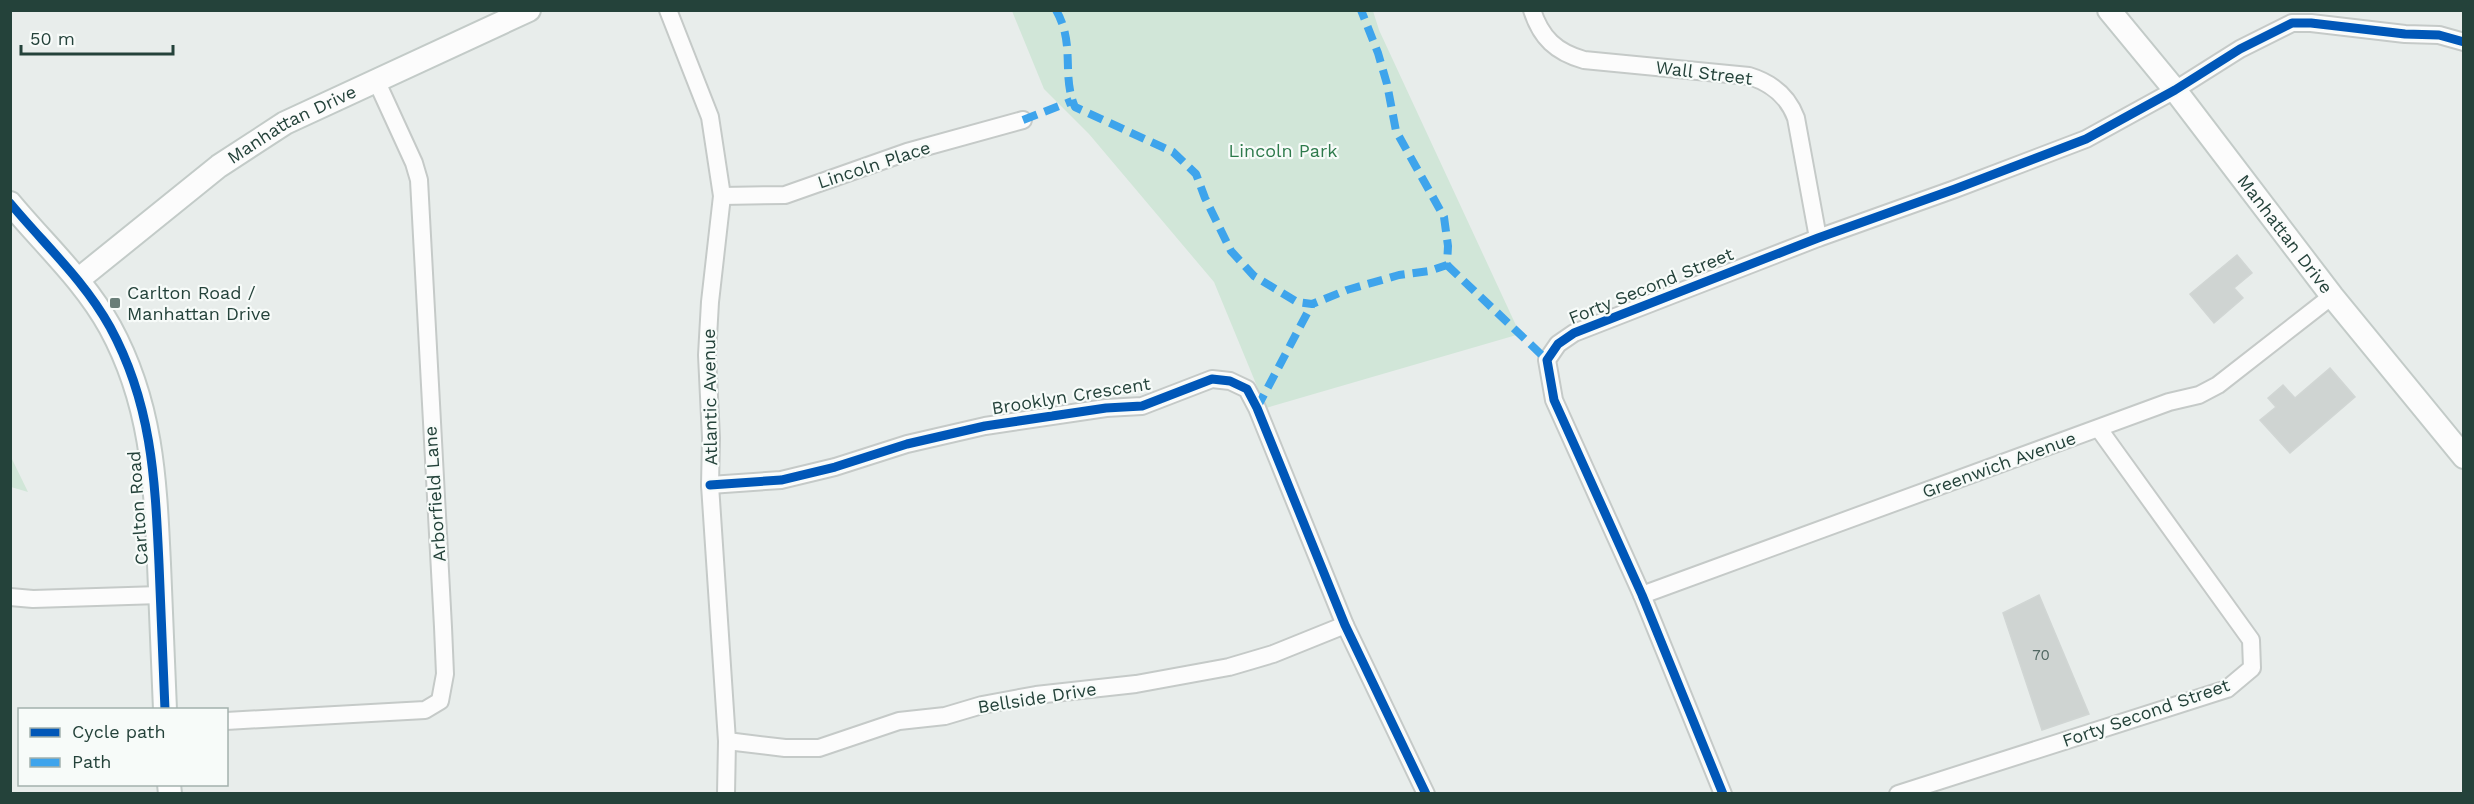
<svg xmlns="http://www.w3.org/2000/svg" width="2474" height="804" font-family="'Work Sans',sans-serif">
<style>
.green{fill:#d1e6d8}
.building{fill:#cfd4d2;stroke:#d1d6d4;stroke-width:1.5}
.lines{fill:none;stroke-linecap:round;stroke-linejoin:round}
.street-casing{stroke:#c5cac8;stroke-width:20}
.secondary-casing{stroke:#c3cbc8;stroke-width:26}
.street{stroke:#fcfcfc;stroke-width:16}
.secondary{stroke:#fcfcfc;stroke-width:22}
.quiet{stroke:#3ea4ec;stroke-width:8;stroke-dasharray:15 8;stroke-linecap:butt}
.cycleway-casing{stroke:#f7fbf9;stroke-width:13}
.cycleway{stroke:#0057b8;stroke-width:9}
.poi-dot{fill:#697e78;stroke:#f7fbf9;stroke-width:2}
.labels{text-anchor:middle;stroke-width:4.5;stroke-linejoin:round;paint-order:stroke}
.number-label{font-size:15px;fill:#506761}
.street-label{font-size:18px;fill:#24423a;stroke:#f7fbf9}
.park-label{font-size:18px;fill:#2d7a4b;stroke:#f7fbf9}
.poi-label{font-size:18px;fill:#24423a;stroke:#f7fbf9;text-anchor:start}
</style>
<rect width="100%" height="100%" fill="#e8edeb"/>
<g class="green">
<polygon points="1012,11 1373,11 1379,30 1520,334 1266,408 1214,282 1089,134 1044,89"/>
<polygon points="10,457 11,457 28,492 11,487"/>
</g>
<g class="building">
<polygon points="2237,255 2252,273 2234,288 2243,298 2214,323 2190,294"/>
<polygon points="2330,368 2355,397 2290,453 2260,420 2276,407 2268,398 2283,385 2295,398"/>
<polygon points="2039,595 2089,714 2042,730 2003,613"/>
</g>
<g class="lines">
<g class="street-casing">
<g id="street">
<polyline points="668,10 710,117 722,196 710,302 707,355 711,438 710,485 727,741 726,794"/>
<path d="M1532,10C1541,38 1556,52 1584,60L1749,76C1772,83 1788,96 1796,118L1818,238"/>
<polyline points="722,196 785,195 907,152 1023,120"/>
<polyline points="710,485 781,480 835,467 907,444 985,426 1106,408 1142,406 1212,379 1230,381 1247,389 1257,408 1345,625 1426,794"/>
<polyline points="1642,595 2169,402 2199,395 2218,385 2332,296"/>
<polyline points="10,597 33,599 160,595"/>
<polyline points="226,721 425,710 440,701 445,674 443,627 419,180 414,163 376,80"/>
<polyline points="727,741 785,748 819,748 899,721 945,716 982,705 1036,695 1136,684 1229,667 1273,654 1345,625"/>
<polyline points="1723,794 1642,595 1554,400 1547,360 1558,344 1574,333 1818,238 1955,189 2086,139 2175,90 2240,49 2292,23 2311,23 2405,34 2439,35 2464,42"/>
<polyline points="1898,794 2227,689 2252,668 2251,640 2099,429"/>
</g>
</g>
<g class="secondary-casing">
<g id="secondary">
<path id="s1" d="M2109,10L2175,90L2332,296L2464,457"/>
<path d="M10,203C44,244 84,280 110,327C152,404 155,479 159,564C161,613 163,661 165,710"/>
<path id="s2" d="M79,279L219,166L285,123L529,10"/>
<polyline points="169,784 170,794"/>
</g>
</g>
<use href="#street" class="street"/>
<use href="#secondary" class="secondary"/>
<g class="quiet">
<path d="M1056,10C1076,45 1061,75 1075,107L1173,152L1196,174L1205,198L1231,251L1254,276L1297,302L1312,304L1347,290L1399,275L1429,271L1447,265L1448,246L1444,217L1396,131L1387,84L1378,53L1361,10"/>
<polyline points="1023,120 1072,101"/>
<polyline points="1447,265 1547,360"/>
<polyline points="1257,408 1312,304"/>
</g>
<g class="cycleway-casing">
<g id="cycleway">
<path d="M10,203C44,244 84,280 110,327C152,404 155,479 159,564C161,613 163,661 165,710"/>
<polyline points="710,485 781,480 835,467 907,444 985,426 1106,408 1142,406 1212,379 1230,381 1247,389 1257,408 1345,625 1426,794"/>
<polyline points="1723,794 1642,595 1554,400 1547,360 1558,344 1574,333 1818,238 1955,189 2086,139 2175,90 2240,49 2292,23 2311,23 2405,34 2439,35 2464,42"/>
</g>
</g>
<use href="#cycleway" class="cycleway"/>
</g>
<rect class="poi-dot" x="109" y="297" width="12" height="12" rx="3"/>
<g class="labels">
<g class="number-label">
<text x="2041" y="660">70</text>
</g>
<g class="street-label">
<text transform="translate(1704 73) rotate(7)" y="6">Wall Street</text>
<text dy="6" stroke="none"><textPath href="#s2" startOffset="264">Manhattan Drive</textPath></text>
<text transform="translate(874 165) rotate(-18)" y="6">Lincoln Place</text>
<text dy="6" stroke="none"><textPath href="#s1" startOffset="285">Manhattan Drive</textPath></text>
<text transform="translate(1651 286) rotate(-22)" y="6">Forty Second Street</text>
<text transform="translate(1071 396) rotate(-9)" y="6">Brooklyn Crescent</text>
<text transform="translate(710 397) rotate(-91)" y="6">Atlantic Avenue</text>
<text transform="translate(1999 465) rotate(-20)" y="6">Greenwich Avenue</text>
<text transform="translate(435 494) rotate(-94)" y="6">Arborfield Lane</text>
<text transform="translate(138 508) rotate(-94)" y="6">Carlton Road</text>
<text transform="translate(1037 698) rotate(-9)" y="6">Bellside Drive</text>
<text transform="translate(2146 713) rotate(-19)" y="6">Forty Second Street</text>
</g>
<g class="park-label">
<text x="1283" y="157">Lincoln Park</text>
</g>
<g class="poi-label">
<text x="127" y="299">Carlton Road /<tspan x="127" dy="21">Manhattan Drive</tspan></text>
</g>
</g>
<rect width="2474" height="804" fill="none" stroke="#24423a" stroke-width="24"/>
<rect x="18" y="708" width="210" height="78" fill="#f7fbf9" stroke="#a3b1ad" stroke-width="1.5"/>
<rect x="30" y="728" width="30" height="9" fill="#0057b8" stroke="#a3b1ad" stroke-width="1.5"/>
<text x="72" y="738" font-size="18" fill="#24423a">Cycle path</text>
<rect x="30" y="758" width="30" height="9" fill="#3ea4ec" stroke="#a3b1ad" stroke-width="1.5"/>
<text x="72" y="768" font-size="18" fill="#24423a">Path</text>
<path d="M21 45v9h152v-9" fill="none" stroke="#24423a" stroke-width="3"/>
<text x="30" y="45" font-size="18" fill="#24423a" stroke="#f7fbf9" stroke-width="4.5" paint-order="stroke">50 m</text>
</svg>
